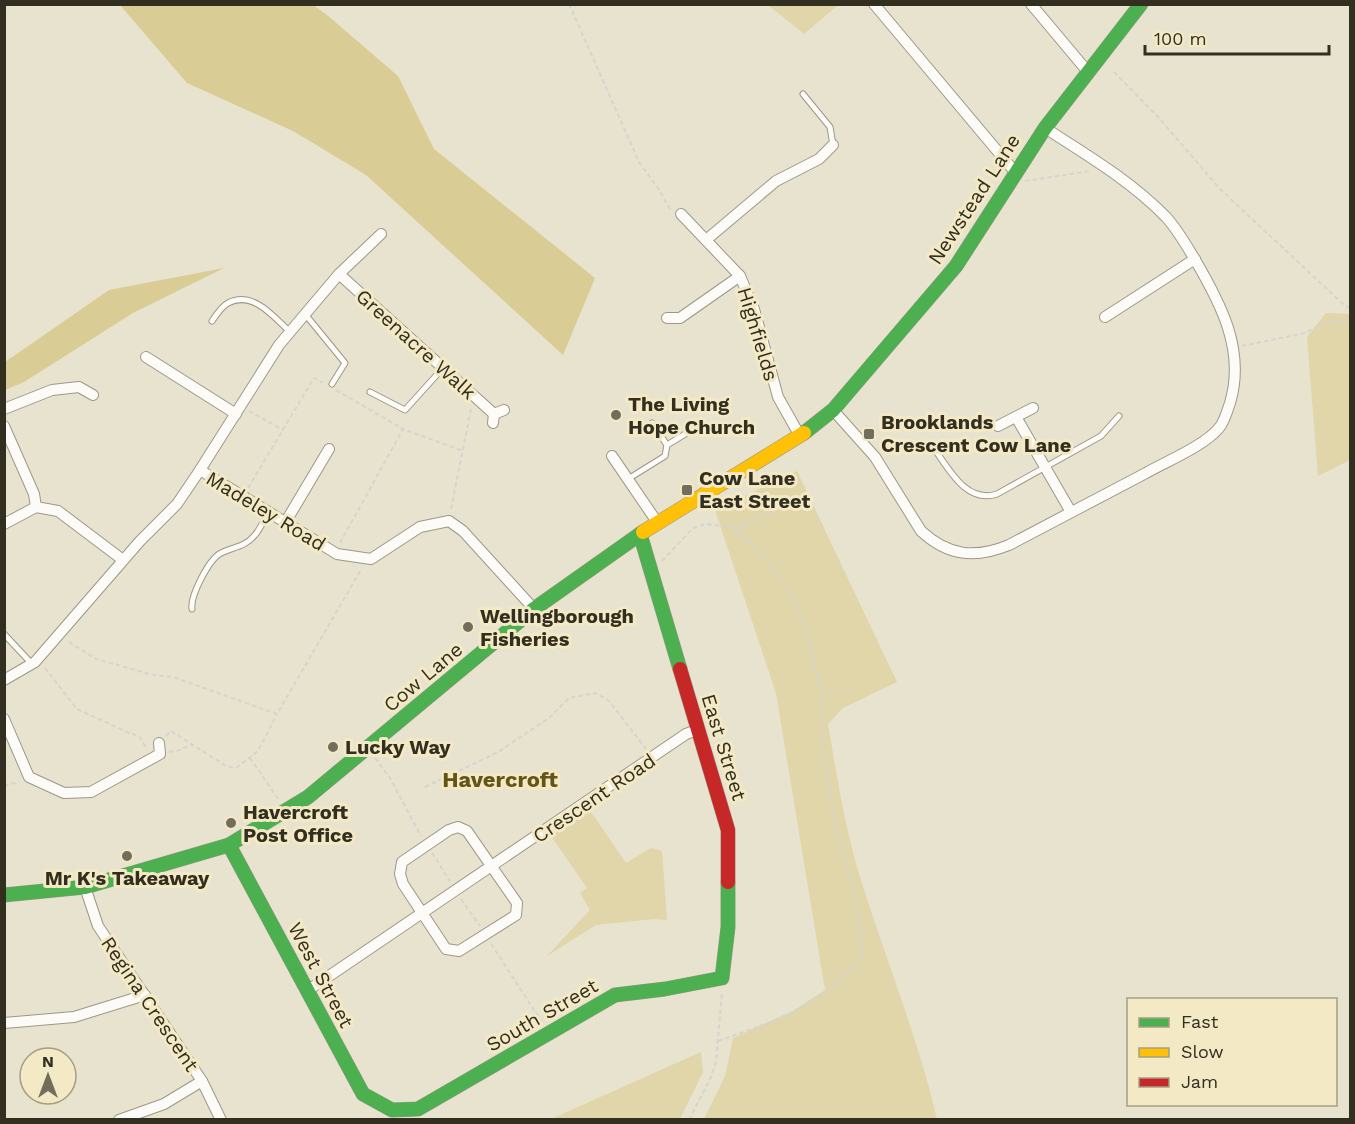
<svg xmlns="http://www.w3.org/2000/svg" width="1355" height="1124" font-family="'Work Sans',sans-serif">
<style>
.green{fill:#e1d5aa}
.forest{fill:#dacc95}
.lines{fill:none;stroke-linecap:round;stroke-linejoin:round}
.lane-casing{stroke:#9c9888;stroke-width:7}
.street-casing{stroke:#9c9888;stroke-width:12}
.fast-casing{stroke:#9c9888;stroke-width:15}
.slow-casing{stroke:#9c9888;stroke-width:15}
.jam-casing{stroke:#9c9888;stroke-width:15}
.path{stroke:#d5d4ce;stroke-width:2;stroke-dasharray:4.5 3;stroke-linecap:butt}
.lane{stroke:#fcfbf8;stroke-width:5}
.street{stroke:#fcfbf8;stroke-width:10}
.fast{stroke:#4caf50;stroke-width:14}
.slow{stroke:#ffc107;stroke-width:14}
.jam{stroke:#c62828;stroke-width:14}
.poi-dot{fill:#726d5d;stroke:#f3e9c4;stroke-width:2}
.labels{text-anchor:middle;stroke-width:6;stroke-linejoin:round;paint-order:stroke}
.street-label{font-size:20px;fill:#322e20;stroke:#f3e9c4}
.poi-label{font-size:20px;font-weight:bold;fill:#322e20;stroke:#f3e9c4;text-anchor:start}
.quarter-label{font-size:22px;font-weight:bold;fill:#635518;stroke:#f3e9c4}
</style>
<rect width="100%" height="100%" fill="#e8e3ce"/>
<g class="green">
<polygon points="768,5 838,5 804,34"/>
<polygon points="1326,313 1350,314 1350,460 1318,476 1307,337"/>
<path d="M797,471L897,682L843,708L828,724C837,777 845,829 861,880C886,960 918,1038 937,1119H704L725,1076L733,1038L793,1011L825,990L776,693L715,510Z"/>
<polygon points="589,809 626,863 651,848 662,851 667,920 654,919 596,925 547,956 590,910 580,893 587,888 551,836"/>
<polygon points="701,1052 703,1072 680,1119 551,1119"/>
</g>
<g class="forest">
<polygon points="312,4 327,15 398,76 434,149 595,278 563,355 366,175 293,131 187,83 120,5"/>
<polygon points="224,268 133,313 24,382 5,390 5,362 109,290"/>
</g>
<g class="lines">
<g class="lane-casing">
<g id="lane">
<polyline points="803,94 830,127 833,145"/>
<polyline points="305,314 345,363 332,384"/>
<path d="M212,321C216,315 222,306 228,303C253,290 274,317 290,332"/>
<polyline points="370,392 405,410 443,368"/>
<polyline points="652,423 667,445 700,425"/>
<path d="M933,447C949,469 966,504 997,494L1101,436L1119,416"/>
<polyline points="628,479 665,456 667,445"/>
<path d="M192,609C190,596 209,559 221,553C233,547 245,547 254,536C260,530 264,520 268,512"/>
<polyline points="4,634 32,664"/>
</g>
</g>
<g class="street-casing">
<g id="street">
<polyline points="874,4 1015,172"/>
<polyline points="1031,4 1088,72"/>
<polyline points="681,214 740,276 754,309 778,397 800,436"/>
<polyline points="706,240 776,181 819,159 833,145"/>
<polyline points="339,274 494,414"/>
<polyline points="1105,317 1195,259"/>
<polyline points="667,318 680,318 740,276"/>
<polyline points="146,357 236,414"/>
<polyline points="4,409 52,390 79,387 93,395"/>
<path d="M833,410L875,457L921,531C948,556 975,559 1009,545C1055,521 1100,497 1146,473C1167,461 1204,446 1219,428C1225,421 1227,411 1230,403C1246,350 1220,302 1194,258C1185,243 1177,229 1166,217C1131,181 1087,155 1045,128"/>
<polyline points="1016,417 1071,512"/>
<polyline points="493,423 494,414 504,410"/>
<polyline points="4,426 34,494 36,507"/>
<polyline points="998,426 1033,408"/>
<polyline points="612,456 657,522"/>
<polyline points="200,470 279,345 339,274 381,234"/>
<polyline points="285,523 329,449"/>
<polyline points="4,524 36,507 58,511 123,560"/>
<polyline points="4,680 35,662 140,541 177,504 200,470 337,554 371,559 420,527 449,521 463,531 534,609"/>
<polyline points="4,719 29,777 64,793 91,792 160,754 159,743"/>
<polygon points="458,827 467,831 517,903 516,915 459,951 446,949 403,884 400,874 402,862 449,830"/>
<polyline points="85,887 98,926 202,1081 221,1120"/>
<polyline points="307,991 686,734 697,730"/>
<polyline points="4,1023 74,1017 145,995"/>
<polyline points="119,1120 164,1104 202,1081"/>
</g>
</g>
<g class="fast-casing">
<g id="fast">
<polyline points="804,433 833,410 956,266 1045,128 1141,4"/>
<polyline points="640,534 680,669"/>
<polyline points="229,845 363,1094 392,1110 418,1109 615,995 665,989 722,978 728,927 728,882"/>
<polyline points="4,895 85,887 229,845 308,797 534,609 643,532"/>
</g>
</g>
<g class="slow-casing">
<polyline id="slow" points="643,532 804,433"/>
</g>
<g class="jam-casing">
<polyline id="jam" points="680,669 728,830 728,882"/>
</g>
<g class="path">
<polyline points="569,4 639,162 658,188 671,211"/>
<polyline points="1114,72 1159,118 1220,189 1343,304 1350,308"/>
<polyline points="1025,181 1091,171"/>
<polyline points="1242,346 1305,333 1325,322 1350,320"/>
<polyline points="336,390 403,429"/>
<polyline points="249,411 283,430"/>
<polyline points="248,488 314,378 323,383"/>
<polyline points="451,509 471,409"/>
<polyline points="733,528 773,511"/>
<polyline points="740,533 746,522"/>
<polyline points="340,543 403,429 463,451"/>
<polyline points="662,561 693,528 706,524 733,528 756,549 791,592 804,623 822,693"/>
<polyline points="69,642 96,659 153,675 173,677 277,714 362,568"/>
<polyline points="45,668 77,709 129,733 139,736 147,749"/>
<polyline points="166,736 171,731 226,766 236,768 258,751 277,714"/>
<polyline points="169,752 180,750 192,744"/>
<polyline points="250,758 279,800"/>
<polyline points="375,758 390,778 421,836"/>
<polyline points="4,786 19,782"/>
<polyline points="425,787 498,752 549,718 569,698 595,693 609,701 646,749"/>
<polyline points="432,853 450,881"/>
<polyline points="461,899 480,926"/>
<polyline points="491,944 542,1022"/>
<path d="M718,1041C766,1024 803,1013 842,978C850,970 859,964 863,954L853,889L837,832L831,800L822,738V694L844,692"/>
<polyline points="689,1120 711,1077 716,1062 722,992"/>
</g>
<use href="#lane" class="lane"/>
<use href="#street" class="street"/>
<use href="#fast" class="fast"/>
<use href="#slow" class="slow"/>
<use href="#jam" class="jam"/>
</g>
<g class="poi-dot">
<circle cx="616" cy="415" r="6"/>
<rect x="863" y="428" width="12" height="12" rx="3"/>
<rect x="681" y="484" width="12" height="12" rx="3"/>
<circle cx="468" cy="627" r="6"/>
<circle cx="333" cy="747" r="6"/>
<circle cx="231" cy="823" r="6"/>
<circle cx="127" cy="856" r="6"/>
</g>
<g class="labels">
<g class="street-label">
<text transform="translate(974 199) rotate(-57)" y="7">Newstead Lane</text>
<text transform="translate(758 334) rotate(73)" y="7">Highfields</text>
<text transform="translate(416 344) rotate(42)" y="7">Greenacre Walk</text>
<text transform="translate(266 511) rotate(31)" y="7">Madeley Road</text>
<text transform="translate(423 677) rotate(-40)" y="7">Cow Lane</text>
<text transform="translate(724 747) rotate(73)" y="7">East Street</text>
<text transform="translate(594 798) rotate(-34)" y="7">Crescent Road</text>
<text transform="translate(321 975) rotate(62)" y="7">West Street</text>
<text transform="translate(150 1004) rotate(56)" y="7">Regina Crescent</text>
<text transform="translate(542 1015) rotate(-30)" y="7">South Street</text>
</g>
<g class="poi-label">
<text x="628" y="411">The Living<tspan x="628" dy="23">Hope Church</tspan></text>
<text x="881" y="429">Brooklands<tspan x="881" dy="23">Crescent Cow Lane</tspan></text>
<text x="699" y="485">Cow Lane<tspan x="699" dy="23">East Street</tspan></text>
<text x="480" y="623">Wellingborough<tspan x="480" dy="23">Fisheries</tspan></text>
<text x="345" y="754">Lucky Way</text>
<text x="243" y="819">Havercroft<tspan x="243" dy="23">Post Office</tspan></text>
<text x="127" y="885" text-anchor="middle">Mr K's Takeaway</text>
</g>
<g class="quarter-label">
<text x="500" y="787">Havercroft</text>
</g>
</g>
<rect width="1355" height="1124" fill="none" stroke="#322e20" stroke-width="12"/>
<rect x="1127" y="998" width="210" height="108" fill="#f3e9c4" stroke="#a69e82" stroke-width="1.5"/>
<rect x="1139" y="1018" width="30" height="9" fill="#4caf50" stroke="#a69e82" stroke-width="1.5"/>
<text x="1181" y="1028" font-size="18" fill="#322e20">Fast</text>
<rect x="1139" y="1048" width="30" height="9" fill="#ffc107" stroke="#a69e82" stroke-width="1.5"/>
<text x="1181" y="1058" font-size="18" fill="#322e20">Slow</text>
<rect x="1139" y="1078" width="30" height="9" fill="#c62828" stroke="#a69e82" stroke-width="1.5"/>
<text x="1181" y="1088" font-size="18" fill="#322e20">Jam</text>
<g transform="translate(48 1076)"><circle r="28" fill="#f3e9c4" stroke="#a69e82" stroke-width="1.5"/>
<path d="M0-4.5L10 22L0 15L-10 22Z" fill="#726d5d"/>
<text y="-9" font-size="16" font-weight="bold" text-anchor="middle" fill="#322e20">N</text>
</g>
<path d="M1145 45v9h184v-9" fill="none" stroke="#322e20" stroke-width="3"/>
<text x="1154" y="45" font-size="18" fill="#322e20" stroke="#f3e9c4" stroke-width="4.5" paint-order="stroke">100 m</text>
</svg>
